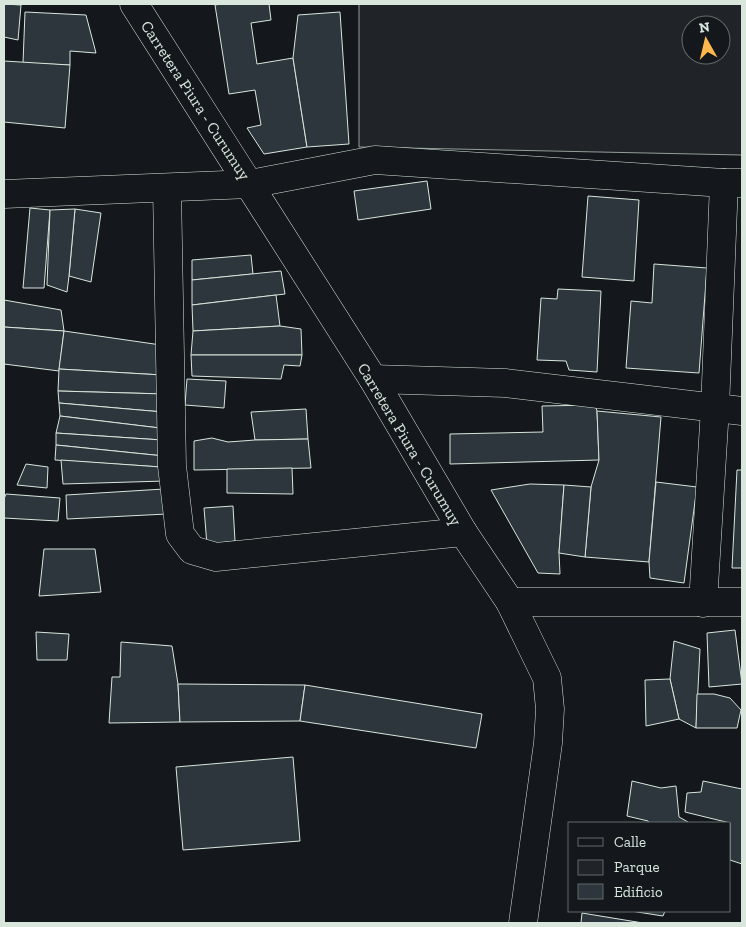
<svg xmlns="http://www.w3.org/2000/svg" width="746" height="927" font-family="'Zilla Slab',serif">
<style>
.green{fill:#202428;stroke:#939e99;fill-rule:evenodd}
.building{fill:#2c363c;stroke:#d8e6dc}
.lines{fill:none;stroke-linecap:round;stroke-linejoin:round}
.street-casing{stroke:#d8e6dc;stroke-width:29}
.secondary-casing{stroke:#d8e6dc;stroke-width:29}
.street{stroke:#14181c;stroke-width:28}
.secondary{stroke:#14181c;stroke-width:28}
.labels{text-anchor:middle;stroke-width:4;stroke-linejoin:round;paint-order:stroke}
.street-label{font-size:16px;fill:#d8e6dc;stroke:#14181c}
</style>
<rect width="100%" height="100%" fill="#14181c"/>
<path class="green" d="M359,4H742V155L359,147ZM691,25H721V55H691Z"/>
<g class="building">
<polygon points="4,4 21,5 18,40 4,37"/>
<polygon points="221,4 269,4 271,20 251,23 257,64 293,58 307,147 264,154 247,128 261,125 255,90 229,94 215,5"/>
<polygon points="25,12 86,15 96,53 70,51 70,65 23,63"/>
<polygon points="340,12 349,144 307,147 293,58 298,15"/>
<polygon points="4,61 70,65 65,128 4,122"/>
<polygon points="427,181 431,209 358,220 354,191"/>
<polygon points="588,196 639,200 634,281 582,277"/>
<polygon points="30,208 50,210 44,288 23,288"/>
<polygon points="75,209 101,213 91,282 69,276"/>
<polygon points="75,209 69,276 67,292 47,285 50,210"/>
<polygon points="251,255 253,274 192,280 192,260"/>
<polygon points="654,264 707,268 699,373 626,368 631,301 652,303"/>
<polygon points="281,271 285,294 192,305 192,280"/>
<polygon points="558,289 601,291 597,372 569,370 566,361 537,360 541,298 557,299"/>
<polygon points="276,295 280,326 193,331 192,305"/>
<polygon points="4,300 61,310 64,331 4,327"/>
<polygon points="280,326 301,329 302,355 191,355 193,331"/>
<polygon points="4,327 64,331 59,371 4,364"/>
<polygon points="64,331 161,345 162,375 59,369"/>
<polygon points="191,355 302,355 300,366 284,365 281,379 192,376"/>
<polygon points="59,369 162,375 165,394 58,391"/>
<polygon points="187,379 226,381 224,408 185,405"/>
<polygon points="58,391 165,394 163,412 59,403"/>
<polygon points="59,403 163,412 160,428 60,416"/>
<polygon points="595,405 597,411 599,460 450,464 450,434 543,432 542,406"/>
<polygon points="306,409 308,439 255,440 251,412"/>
<polygon points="597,411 661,417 649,562 585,557 591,487 599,460"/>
<polygon points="60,416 160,428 162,440 56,433"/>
<polygon points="56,433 162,440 164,456 56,445"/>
<polygon points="212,438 228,442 255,440 308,439 311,468 194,470 194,441"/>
<polygon points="56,445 164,456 161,467 55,460"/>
<polygon points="61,460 161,467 165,481 63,484"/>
<polygon points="26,464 48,467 47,488 17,485"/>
<polygon points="292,468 293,494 227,493 227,469"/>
<polygon points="737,470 742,470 742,568 732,568"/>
<polygon points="656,482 697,487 684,583 650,578 649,562"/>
<polygon points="530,484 564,485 559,553 560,574 538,573 491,490"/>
<polygon points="564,485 591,487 585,557 559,553"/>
<polygon points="164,489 167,514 67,519 66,495"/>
<polygon points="6,494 60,498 58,521 4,518 4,499"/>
<polygon points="233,506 235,541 207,545 204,508"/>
<polygon points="44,549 95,549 101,592 39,596"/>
<polygon points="735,630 742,684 709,687 707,633"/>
<polygon points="36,632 69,634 67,660 37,660"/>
<polygon points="674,641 700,649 696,728 679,719 670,679"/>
<polygon points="121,642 172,646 178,684 180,722 109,723 112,677 120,677"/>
<polygon points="670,679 679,719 646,726 645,680"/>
<polygon points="178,684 305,685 300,721 180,722"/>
<polygon points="305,685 482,714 476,748 300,721"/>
<polygon points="697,694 714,694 730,698 741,710 737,728 696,728"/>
<polygon points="293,757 300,841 183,850 176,767"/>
<polygon points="632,781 661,788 676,786 679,817 688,822 688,823 649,823 648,821 627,816"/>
<polygon points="703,781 742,789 742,864 730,860 730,823 685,812 687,793 701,792"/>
<polygon points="631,911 665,911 663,916"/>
<polygon points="582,913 643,923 581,923"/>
</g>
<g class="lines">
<g class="street-casing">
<g id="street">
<polyline points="167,188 172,466 180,534 192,550 216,557 463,532"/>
<polyline points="4,194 250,184 375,160 724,183 742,183"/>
<polyline points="373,379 505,383 742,411"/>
<polyline points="510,602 742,602"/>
<polyline points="703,603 715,408 724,183"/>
</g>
</g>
<g class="secondary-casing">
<polyline id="secondary" points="134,4 373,379 463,532 510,602 547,678 550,709 548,743 523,923"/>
</g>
<use href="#street" class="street"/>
<use href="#secondary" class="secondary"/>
</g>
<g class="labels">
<g class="street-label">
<text transform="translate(196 100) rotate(57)" y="6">Carretera Piura - Curumuy</text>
<text transform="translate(410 444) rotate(59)" y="6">Carretera Piura - Curumuy</text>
</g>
</g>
<rect width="746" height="927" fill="none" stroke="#d8e6dc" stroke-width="10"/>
<rect x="568" y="822" width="162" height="90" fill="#14181c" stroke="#626a69"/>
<rect x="578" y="838" width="25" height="8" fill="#14181c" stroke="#626a69"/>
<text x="614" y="847" font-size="15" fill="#d8e6dc">Calle</text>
<rect x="578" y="860" width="25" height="15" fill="#202428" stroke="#626a69"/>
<text x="614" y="872" font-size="15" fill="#d8e6dc">Parque</text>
<rect x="578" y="884" width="25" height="15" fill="#2c363c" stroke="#626a69"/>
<text x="614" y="897" font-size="15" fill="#d8e6dc">Edificio</text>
<g transform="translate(706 40) rotate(352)"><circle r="24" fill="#14181c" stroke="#626a69"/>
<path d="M0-4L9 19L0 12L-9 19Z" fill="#ffb74d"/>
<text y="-8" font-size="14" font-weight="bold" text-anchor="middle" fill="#d8e6dc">N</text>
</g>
</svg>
